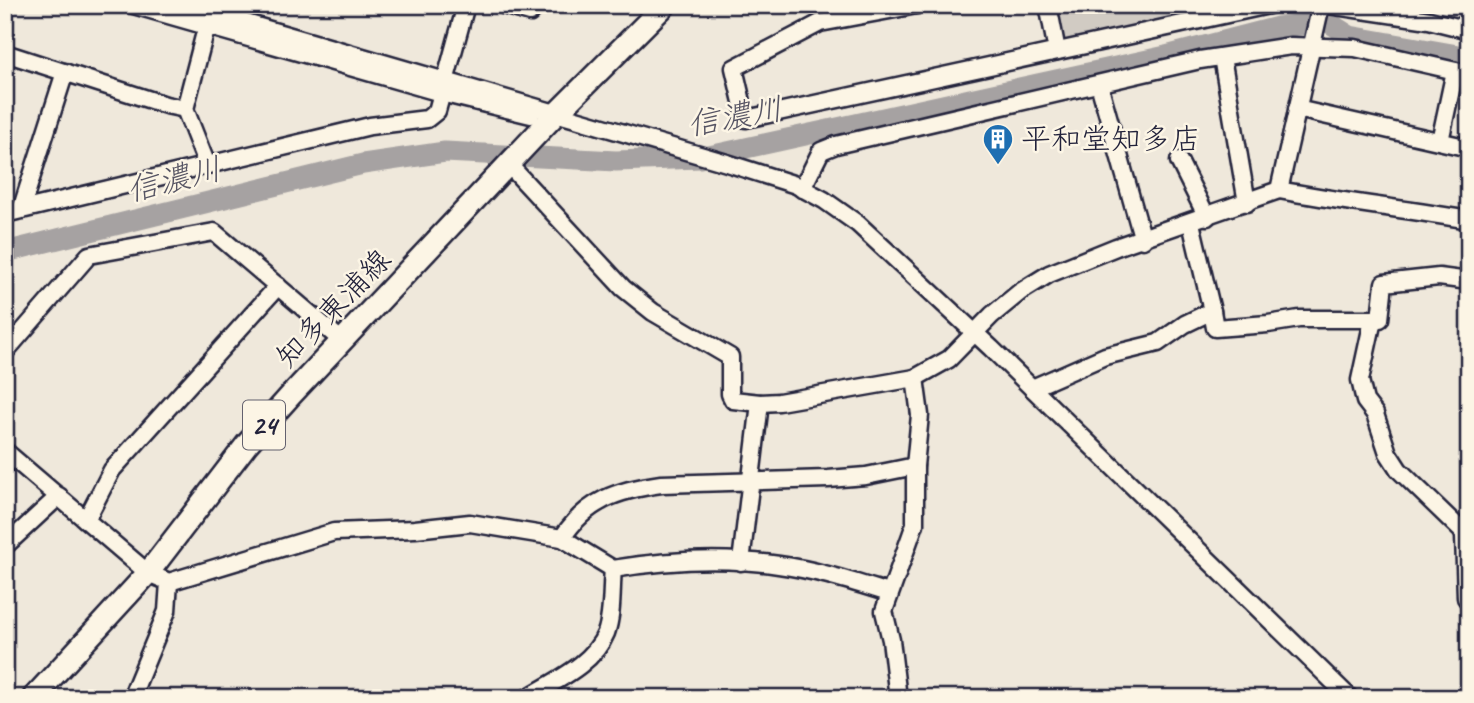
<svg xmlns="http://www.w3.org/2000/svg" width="1474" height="703" font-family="Caveat,'Klee One',sans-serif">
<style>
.green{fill:#d1cbc3;stroke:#7a767f;stroke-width:2}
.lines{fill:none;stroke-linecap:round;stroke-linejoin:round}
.river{stroke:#a6a2a2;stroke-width:21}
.minor-casing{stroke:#22223b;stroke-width:21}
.major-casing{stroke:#22223b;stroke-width:26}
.minor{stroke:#fcf5e5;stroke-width:16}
.major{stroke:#fcf5e5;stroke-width:21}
.labels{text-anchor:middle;stroke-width:5;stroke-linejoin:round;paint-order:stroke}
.shield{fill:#fcf5e5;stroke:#63616e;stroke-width:2}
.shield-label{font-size:28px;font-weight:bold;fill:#22223b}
.poi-label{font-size:30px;fill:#22223b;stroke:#fcf5e5;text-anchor:start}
.street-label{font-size:30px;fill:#22223b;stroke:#fcf5e5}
.water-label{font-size:32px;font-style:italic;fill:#575564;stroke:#fcf5e5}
</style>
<rect width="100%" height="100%" fill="#efe8db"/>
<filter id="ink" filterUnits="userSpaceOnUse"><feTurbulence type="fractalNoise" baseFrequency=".0143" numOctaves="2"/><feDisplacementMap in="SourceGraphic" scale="14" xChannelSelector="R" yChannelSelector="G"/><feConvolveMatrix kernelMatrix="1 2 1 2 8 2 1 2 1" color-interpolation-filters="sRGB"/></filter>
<g filter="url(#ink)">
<polygon class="green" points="1055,5 1194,5 1195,13 1063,42"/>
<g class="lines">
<polyline class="river" points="5,252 363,164 445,152 616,161 700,158 1166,56 1278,27 1328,22 1350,36 1469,57"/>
<g class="minor-casing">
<g id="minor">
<polyline points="133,5 441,93 531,115"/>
<polyline points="184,5 727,163 796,185 824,200 858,224 991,348 1350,698"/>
<polyline points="503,5 530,13 537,5"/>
<polyline points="917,5 820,23 734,68 746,119 1269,5"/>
<polyline points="1048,5 1057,51"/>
<polyline points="1329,5 1429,20 1469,30"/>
<polyline points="5,53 166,105 185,109"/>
<polyline points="1222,57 1247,203"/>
<polyline points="1099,84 1143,240"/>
<polyline points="1297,109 1469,148"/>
<polyline points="1440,141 1455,71"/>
<polyline points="1179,161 1207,217"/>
<polyline points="207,165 185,109 209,17"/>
<polyline points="510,166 623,288 653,312 730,357 730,394 733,400 760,403 779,402 915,378 949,359 992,315 1020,292 1049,274 1116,247 1279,190 1321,5"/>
<polyline points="802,189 821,151 836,145 1200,60 1291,46 1355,48 1469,74"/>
<path d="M1279,190C1342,202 1405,209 1469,220"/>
<polyline points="21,210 65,72"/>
<polyline points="5,214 370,126 427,119 437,111 466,5"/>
<polyline points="1191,223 1212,311"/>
<polyline points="1373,320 1360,380 1365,401 1375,414 1388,453 1399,470 1462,531 1464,536 1466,598 1469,601"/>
<polyline points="5,352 89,255 214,232 342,341"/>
<polyline points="1032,388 1105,356 1158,343 1185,324 1212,311 1215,328 1268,324 1299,319 1380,319 1384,283 1439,277 1469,281"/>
<path d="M5,451L148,573L169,582L334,532L415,529L470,523L562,538L613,569C667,560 725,557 779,565C817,570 853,582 889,593"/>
<polyline points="86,520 112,470 278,286"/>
<path d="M562,538C587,500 618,490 661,484L828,479L866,476L915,466"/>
<polyline points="5,546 59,496"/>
<polyline points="741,562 760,403"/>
<polyline points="131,698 167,611 169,582"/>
<path d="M527,698C554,681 593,665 606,633C613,614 611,589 613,569"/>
<polyline points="898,698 891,640 884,611 915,524 915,466 920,415 915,378"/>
</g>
</g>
<g class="major-casing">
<polyline id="major" points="33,698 148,573 247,444 291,395 550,120 665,5"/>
</g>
<use href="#minor" class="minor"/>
<use href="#major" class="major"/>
</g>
</g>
<defs>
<g id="building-pin" transform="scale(1.575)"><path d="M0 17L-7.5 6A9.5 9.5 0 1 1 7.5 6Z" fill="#1f6fb2" stroke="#fcf5e5"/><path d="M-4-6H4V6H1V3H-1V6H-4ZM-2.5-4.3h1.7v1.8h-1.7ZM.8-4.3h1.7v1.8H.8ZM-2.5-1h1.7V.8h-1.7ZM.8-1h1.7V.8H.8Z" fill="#fff"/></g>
</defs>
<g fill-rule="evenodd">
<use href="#building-pin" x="998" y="139"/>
</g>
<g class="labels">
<rect class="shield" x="243" y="400.5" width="42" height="49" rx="5"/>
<g class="shield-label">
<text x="264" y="435">24</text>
</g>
<g class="poi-label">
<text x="1021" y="149">平和堂知多店</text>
</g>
<g class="street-label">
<text transform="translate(333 308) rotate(-46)" y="10">知多東浦線</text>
</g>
<g class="water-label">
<text transform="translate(735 116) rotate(-10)" y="11">信濃川</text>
<text transform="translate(174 179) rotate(-14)" y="11">信濃川</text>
</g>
</g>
<rect width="1474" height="703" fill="none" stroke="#fcf5e5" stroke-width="28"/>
<rect x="14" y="14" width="1446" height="675" fill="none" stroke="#22223b" stroke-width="2.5" filter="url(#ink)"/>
</svg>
